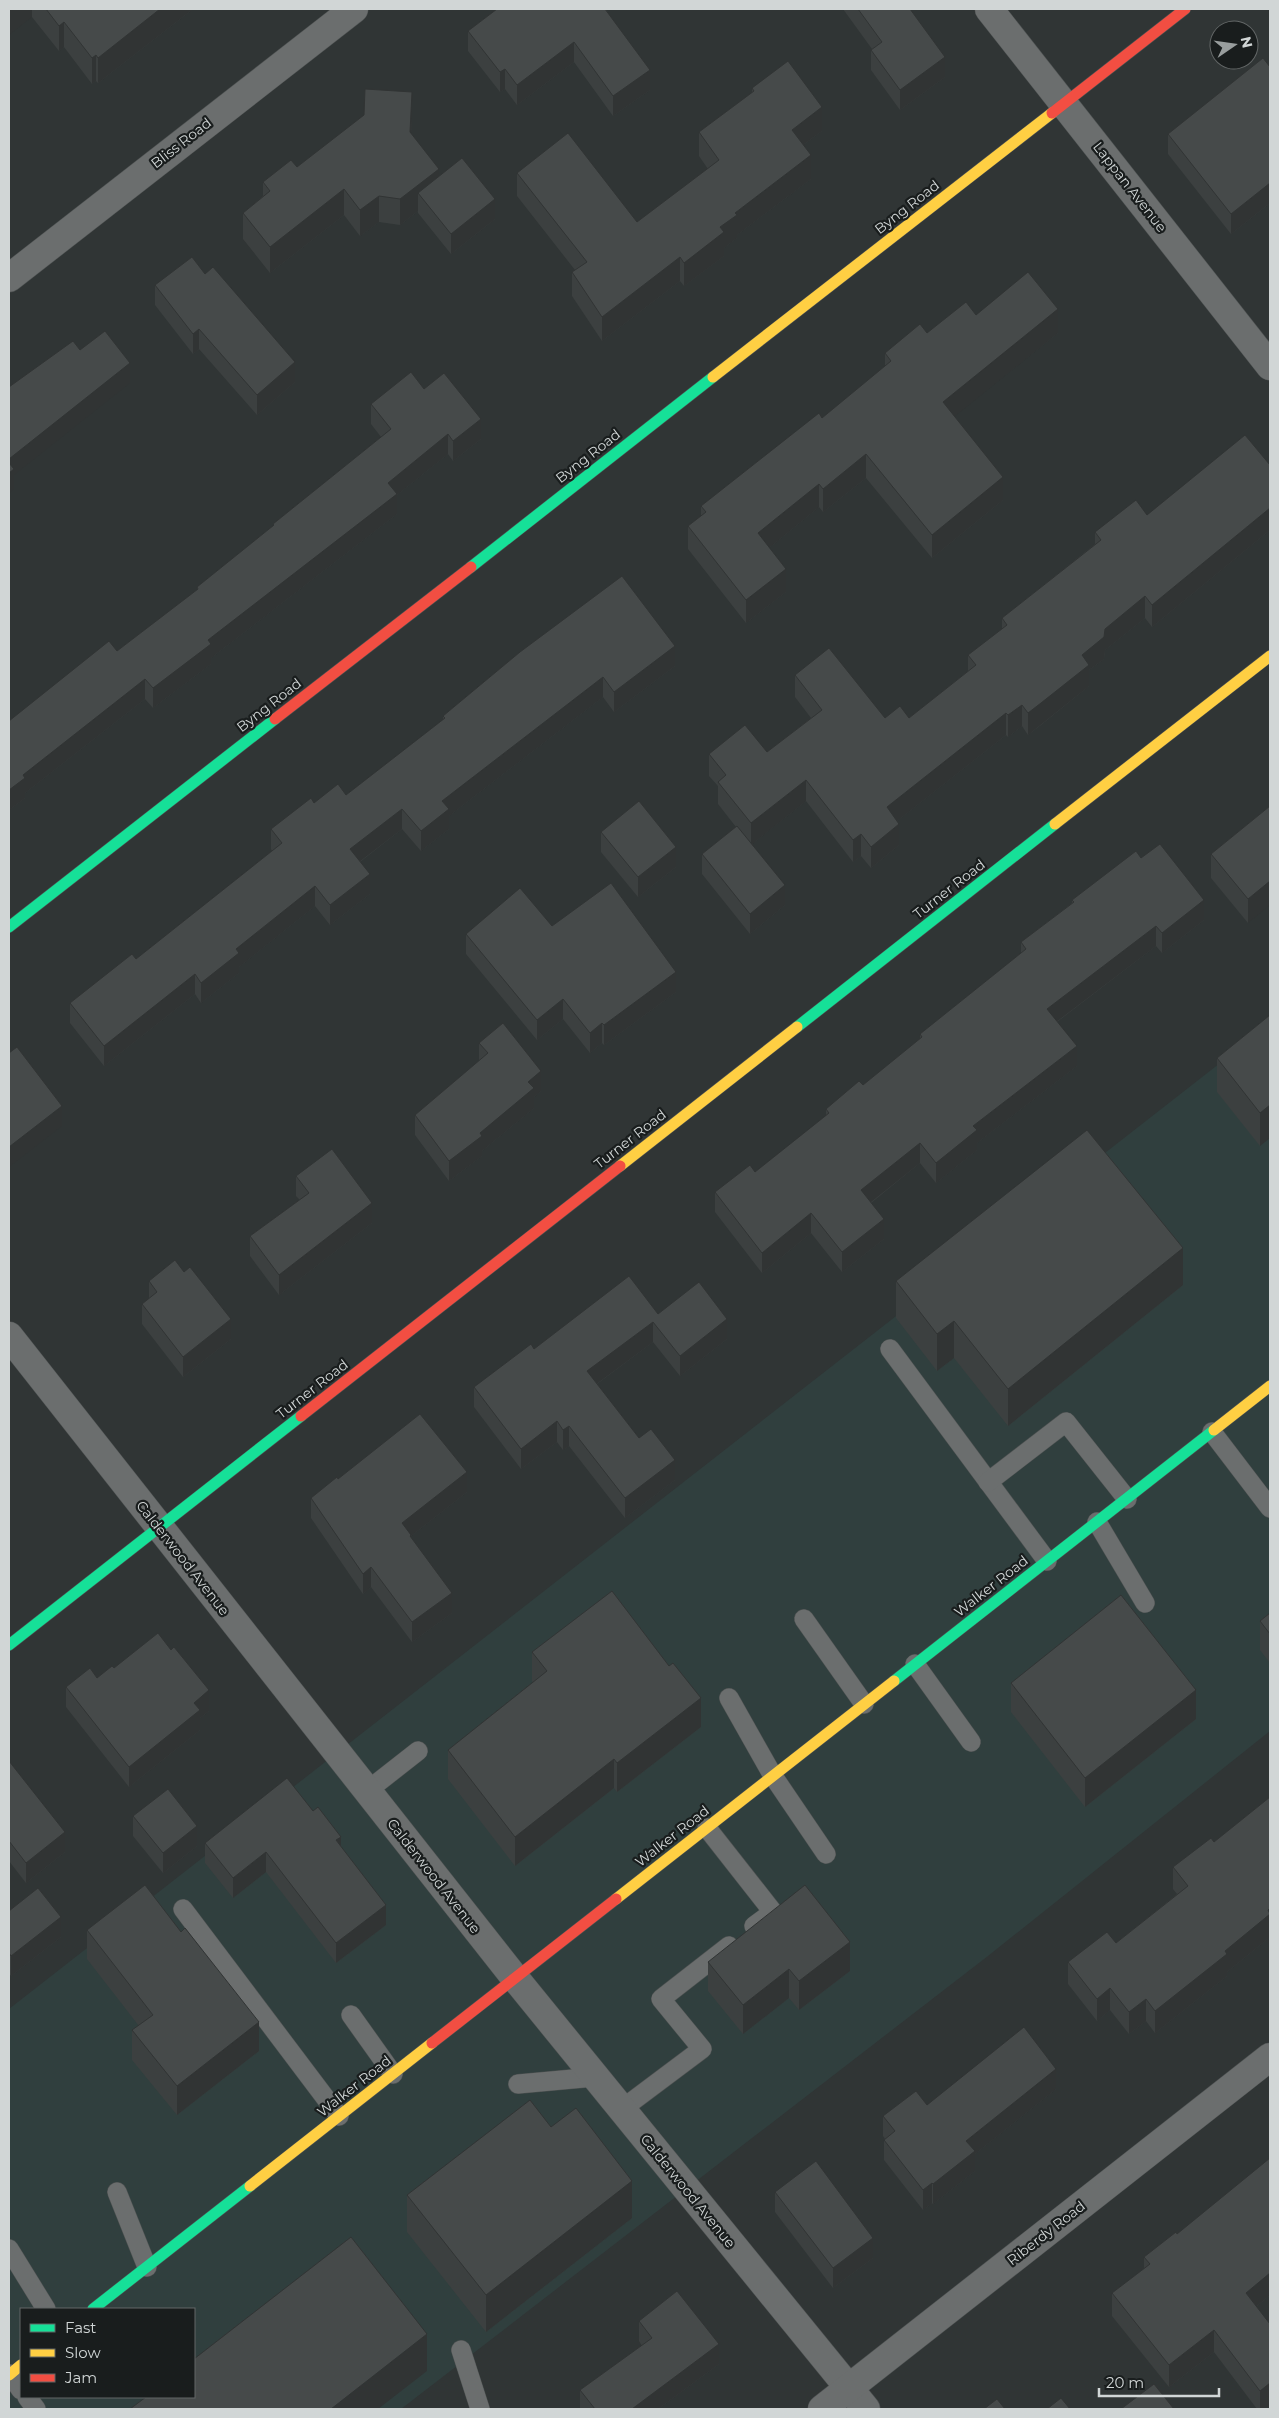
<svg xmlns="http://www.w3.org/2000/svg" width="1279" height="2418" font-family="Montserrat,sans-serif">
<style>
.built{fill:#303f3e;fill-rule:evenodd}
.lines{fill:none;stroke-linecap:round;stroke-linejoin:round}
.lane-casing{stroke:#4d5151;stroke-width:20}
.street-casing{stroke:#4d5151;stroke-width:29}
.fast-casing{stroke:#4d5151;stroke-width:12}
.slow-casing{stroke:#4d5151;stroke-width:12}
.jam-casing{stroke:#4d5151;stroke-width:12}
.lane{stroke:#6b6e6e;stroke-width:19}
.street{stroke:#6b6e6e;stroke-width:28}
.fast{stroke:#16e098;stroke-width:11}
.slow{stroke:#ffcf43;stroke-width:11}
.jam{stroke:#f24e42;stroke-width:11}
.wall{fill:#3c4040}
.shaded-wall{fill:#313434}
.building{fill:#464a4a;stroke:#313434}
.labels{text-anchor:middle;stroke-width:4.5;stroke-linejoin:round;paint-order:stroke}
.street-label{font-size:14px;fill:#d1d6d6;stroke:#191d1d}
</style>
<rect width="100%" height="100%" fill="#303535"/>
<path class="built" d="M1270,1024V1731L988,1956L401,2409H9V2009ZM21,2309H194V2397H21Z"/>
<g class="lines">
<g class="lane-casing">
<g id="lane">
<polyline points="890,1349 1047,1561"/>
<polyline points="1212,1432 1270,1508"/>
<polyline points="988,1482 1066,1422 1127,1499"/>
<polyline points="1097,1522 1145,1603"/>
<polyline points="804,1619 864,1704"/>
<polyline points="915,1664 971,1742"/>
<polyline points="729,1698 773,1776 826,1854"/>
<polyline points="367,1791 418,1751"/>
<polyline points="707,1828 773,1912 754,1926"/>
<polyline points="183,1909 339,2116"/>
<polyline points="351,2015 393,2074"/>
<polyline points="518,2084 595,2077"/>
<polyline points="622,2109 702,2049 661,1999 729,1946"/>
<polyline points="117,2192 147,2267"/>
<polyline points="9,2249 46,2309"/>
<polyline points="461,2350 480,2409"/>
<polyline points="10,2374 21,2390"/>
<polyline points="27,2397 36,2409"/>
</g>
</g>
<g class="street-casing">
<g id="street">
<polyline points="989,9 1270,366"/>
<polyline points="9,278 354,9"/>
<polyline points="9,1336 515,1978 866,2409"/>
<polyline points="822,2409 1270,2057"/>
</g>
</g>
<g class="fast-casing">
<g id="fast">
<polyline points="471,567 713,377"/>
<polyline points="9,927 275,719"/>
<polyline points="797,1027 1055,824"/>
<polyline points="9,1645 301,1416"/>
<polyline points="894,1681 1214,1430"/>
<polyline points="93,2309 250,2186"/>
</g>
</g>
<g class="slow-casing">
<g id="slow">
<polyline points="713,377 1052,113"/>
<polyline points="1055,824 1270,656"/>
<polyline points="620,1166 797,1027"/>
<polyline points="1214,1430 1270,1386"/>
<polyline points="616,1899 894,1681"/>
<polyline points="250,2186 432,2043"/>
<polyline points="9,2375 21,2365"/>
</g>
</g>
<g class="jam-casing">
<g id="jam">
<polyline points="1052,113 1185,9"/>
<polyline points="275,719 471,567"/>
<polyline points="301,1416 620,1166"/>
<polyline points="432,2043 616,1899"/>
</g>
</g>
<use href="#lane" class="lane"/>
<use href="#street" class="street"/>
<use href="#fast" class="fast"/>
<use href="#slow" class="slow"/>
<use href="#jam" class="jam"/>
</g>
<g class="wall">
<polygon points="9,9 193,9 98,83 96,81 92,84 64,47 59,51 32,17"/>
<polygon points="497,9 607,9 606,9 650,90 613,116 574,62 517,105 505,89 500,92 468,51 468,31"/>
<polygon points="843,9 910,9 945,77 900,110 871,70 871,50 872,49"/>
<polygon points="1270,67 1270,203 1231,234 1168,154 1168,134"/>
<polygon points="752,88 822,131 803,145 811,179 737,235 737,238 724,248 724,256 684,286 680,281 602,341 572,296 572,272 575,270 517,196 517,173 637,222 708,169 699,156 699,132 752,93"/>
<polygon points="412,118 411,134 439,176 495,219 451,254 418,213 418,211 400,225 379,222 360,236 344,215 270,273 243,239 243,213 263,196 263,182 297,167"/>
<polygon points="205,274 295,382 257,415 199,349 193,354 155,305 155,285"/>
<polygon points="976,315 1058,333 954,416 1003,500 932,558 866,478 823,512 819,507 769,548 786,592 746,623 688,549 688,526 701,516 701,506 822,418 885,367 885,353 927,333"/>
<polygon points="424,389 481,439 453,461 448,454 397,495 397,514 211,658 211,664 153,708 145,699 25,793 25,798 9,810 117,651 197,590 197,587 273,527 273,524 381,437 371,424 371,404"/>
<polygon points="1270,465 1270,530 1152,627 1145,618 1105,650 1104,659 1089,670 1089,686 1041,725 1028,735 1022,726 1008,737 1006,735 897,821 899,845 871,868 861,856 853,862 806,801 752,844 785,905 750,934 702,874 702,854 736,827 718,804 718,786 709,776 709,754 767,752 811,718 795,697 795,675 885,718 909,718 968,671 968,655 1002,630 1002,618 1095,544 1095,532 1147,515"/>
<polygon points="520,652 675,666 614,712 603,697 449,816 449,829 421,851 402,829 360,862 370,894 330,925 315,906 239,967 239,973 201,1003 195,994 104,1066 70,1023 70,1003 136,959 272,851 271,849 271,829 314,803 346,795 443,720 443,716"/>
<polygon points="1270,806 1248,923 1211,878 1211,854"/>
<polygon points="601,832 676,867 638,897 601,852"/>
<polygon points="1141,858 1204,920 1162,953 1156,946 1057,1022 1077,1066 977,1143 977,1150 936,1183 920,1163 871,1203 884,1239 842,1272 811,1233 762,1273 715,1212 715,1192 755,1172 826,1116 826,1109 863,1085 920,1039 920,1034 1021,953 1021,942 1072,903 1072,900"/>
<polygon points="552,926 676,992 604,1045 602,1043 590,1053 563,1019 537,1040 466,954 466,934"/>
<polygon points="1270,1015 1260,1146 1217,1092 1217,1058"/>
<polygon points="479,1043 541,1091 534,1097 534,1108 482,1151 482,1156 449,1181 415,1135 415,1115 479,1061"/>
<polygon points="296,1176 372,1223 279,1295 250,1256 250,1236 300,1200 296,1196"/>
<polygon points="149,1281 231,1339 183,1377 142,1324 142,1304 149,1299"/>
<polygon points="896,1281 1183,1285 1008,1426 954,1358 937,1371 896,1318"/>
<polygon points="658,1314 727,1339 680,1376 653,1342 597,1384 639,1438 675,1480 625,1518 569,1446 563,1450 557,1442 521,1469 474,1407 474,1387 534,1349"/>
<polygon points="338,1479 467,1492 411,1536 411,1539 452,1613 412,1642 371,1587 363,1594 311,1518 311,1498"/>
<polygon points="1270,1613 1270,1663 1260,1650 1260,1621"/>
<polygon points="532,1652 701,1727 617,1792 614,1788 515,1866 448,1779 448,1750 533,1682 532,1681"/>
<polygon points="114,1668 209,1711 200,1718 200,1730 129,1787 66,1707 66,1687 97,1678"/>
<polygon points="1011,1683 1196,1719 1085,1807 1011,1712"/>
<polygon points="9,1761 65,1852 26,1883 9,1861"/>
<polygon points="1270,1797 1270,1937 1227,1972 1227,1976 1155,2033 1146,2021 1129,2034 1110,2010 1097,2021 1068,1984 1068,1962 1116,1943 1177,1894 1173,1889 1173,1867 1214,1842"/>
<polygon points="313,1811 341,1846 386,1925 336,1963 266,1872 233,1898 205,1863 205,1843"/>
<polygon points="133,1816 197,1846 163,1873 133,1836"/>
<polygon points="9,1911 61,1937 11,1976 9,1973"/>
<polygon points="87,1930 259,2051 177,2115 132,2060 132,2030 139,2026 87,1959"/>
<polygon points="708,1962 850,1971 799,2010 789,1998 743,2034 708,1991"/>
<polygon points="1056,2089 975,2154 975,2171 933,2204 932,2203 923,2210 884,2160 884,2140 885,2139 883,2136 883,2116 927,2105"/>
<polygon points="551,2127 632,2218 486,2332 407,2232 407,2195"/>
<polygon points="775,2192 873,2258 833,2288 775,2212"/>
<polygon points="1177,2234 1270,2295 1257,2306 1270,2405 1265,2409 1257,2409 1214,2352 1169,2387 1112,2316 1112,2293 1144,2269 1144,2257"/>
<polygon points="639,2321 719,2364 658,2409 580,2409 580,2390 642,2346 639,2341"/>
</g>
<g class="shaded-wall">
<polygon points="10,9 32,9 32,17 9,35 9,10"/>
<polygon points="160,9 193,9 98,83 98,58"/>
<polygon points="64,22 64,47 59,51 59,26"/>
<polygon points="574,42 574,62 517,105 517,85"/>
<polygon points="96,55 96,81 92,84 92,58"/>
<polygon points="945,57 945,77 900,110 900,90"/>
<polygon points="505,69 505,89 500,92 500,72"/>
<polygon points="650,70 650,90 613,116 613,96"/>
<polygon points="412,92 412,118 410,158 410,132"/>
<polygon points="822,107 822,131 792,153 792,130"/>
<polygon points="811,155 811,179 737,235 737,238 724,248 724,256 684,286 684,263 735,213"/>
<polygon points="439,169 439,195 418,193 418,211 400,225 400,199"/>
<polygon points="1270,183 1270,203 1231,234 1231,214"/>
<polygon points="344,189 344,215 270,273 270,247"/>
<polygon points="379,196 379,222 360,236 360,210"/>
<polygon points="495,199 495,219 451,254 451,234"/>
<polygon points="680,257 680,281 602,341 602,317"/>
<polygon points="1058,309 1058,333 943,426 943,402"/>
<polygon points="199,329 199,349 193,354 193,334"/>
<polygon points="295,362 295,382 257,415 257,395"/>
<polygon points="130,363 130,383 14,475 14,489 9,493 9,459"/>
<polygon points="481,419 481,439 453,461 453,441"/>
<polygon points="448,434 448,454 397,495 397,514 211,658 211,664 153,708 153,688 388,483"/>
<polygon points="866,454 866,478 823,512 823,489"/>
<polygon points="1003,477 1003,500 932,558 932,535"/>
<polygon points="819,484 819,507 758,557 758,533"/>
<polygon points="1270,508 1270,530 1152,627 1152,605"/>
<polygon points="786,569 786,592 746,623 746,600"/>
<polygon points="1145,596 1145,618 1105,650 1104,659 1089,670 1089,686 1028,735 1028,713 1082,655 1105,629"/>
<polygon points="675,646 675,666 614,712 614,692"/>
<polygon points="603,677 603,697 449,816 449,829 421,851 421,831 442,801"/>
<polygon points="145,679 145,699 25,793 25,798 9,810 9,790 23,775"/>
<polygon points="1022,705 1022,726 1008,737 1008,715"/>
<polygon points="1006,713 1006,735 887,829 887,807"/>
<polygon points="806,780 806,801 751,845 751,823"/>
<polygon points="402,809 402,829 350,869 350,849"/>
<polygon points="899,824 899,845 871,868 871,847"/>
<polygon points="861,834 861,856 853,862 853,840"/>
<polygon points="676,847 676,867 638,897 638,877"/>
<polygon points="370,874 370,894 330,925 330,905"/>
<polygon points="1270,881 1270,905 1248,923 1248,899"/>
<polygon points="785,885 785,905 750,934 750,914"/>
<polygon points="315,886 315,906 239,967 239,973 201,1003 201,983 236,949"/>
<polygon points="1204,900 1204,920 1162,953 1162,933"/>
<polygon points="1156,926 1156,946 1047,1029 1047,1009"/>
<polygon points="676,972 676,992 604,1045 604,1025"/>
<polygon points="195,974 195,994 104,1066 104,1046"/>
<polygon points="563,999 563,1019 537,1040 537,1020"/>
<polygon points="602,1023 602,1043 590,1053 590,1033"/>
<polygon points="1077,1046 1077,1066 977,1143 977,1150 936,1183 936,1163 973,1126"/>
<polygon points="541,1071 541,1091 534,1097 534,1108 482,1151 482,1156 449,1181 449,1161 480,1133 528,1082"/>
<polygon points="1270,1105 1270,1138 1260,1146 1260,1113"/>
<polygon points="62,1106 62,1126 9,1167 9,1147"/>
<polygon points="920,1143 920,1163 861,1210 861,1190"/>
<polygon points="372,1203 372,1223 279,1295 279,1275"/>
<polygon points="811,1213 811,1233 762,1273 762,1253"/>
<polygon points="884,1219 884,1239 842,1272 842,1252"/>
<polygon points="1183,1248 1183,1285 1008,1426 1008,1389"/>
<polygon points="231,1319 231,1339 183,1377 183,1357"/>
<polygon points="727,1319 727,1339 680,1376 680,1356"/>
<polygon points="954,1321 954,1358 937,1371 937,1334"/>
<polygon points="653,1322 653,1342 587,1391 587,1371"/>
<polygon points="557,1421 557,1442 521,1469 521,1449"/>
<polygon points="569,1426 569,1446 563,1450 563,1430"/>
<polygon points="675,1460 675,1480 625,1518 625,1498"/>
<polygon points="467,1472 467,1492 411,1536 411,1555 402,1523"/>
<polygon points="371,1567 371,1587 363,1594 363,1574"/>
<polygon points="452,1593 452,1613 412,1642 412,1622"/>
<polygon points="209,1690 209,1711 200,1718 200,1730 129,1787 129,1767 194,1703"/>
<polygon points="1196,1690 1196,1719 1085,1807 1085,1778"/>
<polygon points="701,1698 701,1727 617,1792 617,1763"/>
<polygon points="614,1759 614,1788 515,1866 515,1837"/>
<polygon points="197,1826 197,1846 163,1873 163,1853"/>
<polygon points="65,1832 65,1852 26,1883 26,1863"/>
<polygon points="341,1837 341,1857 336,1840"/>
<polygon points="266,1852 266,1872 233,1898 233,1878"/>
<polygon points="386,1905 386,1925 336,1963 336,1943"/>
<polygon points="1270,1908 1270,1937 1227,1972 1227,1976 1155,2033 1155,2011 1225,1951"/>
<polygon points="61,1917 61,1937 11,1976 11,1956"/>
<polygon points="850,1942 850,1971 799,2010 799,1981"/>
<polygon points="789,1969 789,1998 743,2034 743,2005"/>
<polygon points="1110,1988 1110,2010 1097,2021 1097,1999"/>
<polygon points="1146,1999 1146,2021 1129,2034 1129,2012"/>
<polygon points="259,2022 259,2051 177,2115 177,2086"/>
<polygon points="1056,2069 1056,2089 975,2154 975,2171 933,2204 933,2184 966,2141"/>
<polygon points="632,2181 632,2218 486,2332 486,2295"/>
<polygon points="932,2183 932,2203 923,2210 923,2190"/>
<polygon points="873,2238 873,2258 833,2288 833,2268"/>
<polygon points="1270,2273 1270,2295 1246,2315 1246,2293"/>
<polygon points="1214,2330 1214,2352 1169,2387 1169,2365"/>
<polygon points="427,2334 427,2371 378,2409 331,2409"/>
<polygon points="719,2344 719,2364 658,2409 632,2409"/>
<polygon points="1270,2383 1270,2405 1265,2409 1260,2409 1260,2391"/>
</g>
<g class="building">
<polygon points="46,9 160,9 98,58 96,55 92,58 64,22 59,26"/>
<polygon points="497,9 605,9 650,70 613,96 574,42 517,85 505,69 500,72 468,31"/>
<polygon points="858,9 910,9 945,57 900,90 871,50 882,42"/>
<polygon points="1263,58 1270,67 1270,183 1231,214 1168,134"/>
<polygon points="788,61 822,107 792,130 811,155 735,213 737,215 720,227 724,232 684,263 680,257 602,317 572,272 587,262 517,173 568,133 637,222 719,160 699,132 754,91 752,88"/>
<polygon points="365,89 412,92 410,132 439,169 400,199 379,196 360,210 344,189 270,247 243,213 270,191 263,182 291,160 297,167 364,115"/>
<polygon points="462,158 495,199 451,234 418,193"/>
<polygon points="192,257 205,274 213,267 295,362 257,395 199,329 193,334 155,285"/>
<polygon points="1028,272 1058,309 943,402 1003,477 932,535 866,454 823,489 819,484 758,533 786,569 746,600 688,526 706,512 701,506 819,413 822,418 891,361 885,353 920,324 927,333 966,302 976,315"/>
<polygon points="105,331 130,363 9,459 9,387 73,341 80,350"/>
<polygon points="411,372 424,389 444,373 481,419 453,441 448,434 388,483 397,494 208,640 211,644 153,688 145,679 23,775 25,778 9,790 9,721 109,641 117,651 198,589 197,587 274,525 273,524 391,429 371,404"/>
<polygon points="1245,435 1270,465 1270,508 1152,605 1145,596 1105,629 1104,637 1082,655 1089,665 1041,703 1028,713 1022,705 1008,715 1006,713 887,807 899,824 871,847 861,834 853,840 806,780 751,823 718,782 726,775 709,754 745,725 767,752 822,710 795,675 829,648 885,718 900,706 909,718 976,665 968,655 1007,625 1002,618 1101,540 1095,532 1136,500 1147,515"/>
<polygon points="9,463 14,469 9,473"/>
<polygon points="622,576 675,646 614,692 603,677 442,801 449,809 421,831 402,809 350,849 370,874 330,905 315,886 236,949 239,953 201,983 195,974 104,1046 70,1003 132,954 136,959 282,843 271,829 311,798 314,803 338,784 346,795 445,718 443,716 520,652"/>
<polygon points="639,801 676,847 638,877 601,832"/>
<polygon points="1270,806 1270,881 1248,899 1211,854"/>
<polygon points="737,826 785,885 750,914 702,854"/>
<polygon points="1160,844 1204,900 1162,933 1156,926 1047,1009 1077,1046 973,1126 977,1130 936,1163 920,1143 861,1190 884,1219 842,1252 811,1213 762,1253 715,1192 750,1165 755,1172 829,1113 826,1109 859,1081 863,1085 922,1037 920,1034 1026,949 1021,942 1074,902 1072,900 1136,851 1141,858"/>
<polygon points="611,883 676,972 604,1025 602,1023 590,1033 563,999 537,1020 466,934 520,888 552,926"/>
<polygon points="1270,1015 1270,1105 1260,1113 1217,1058"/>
<polygon points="503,1023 541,1071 528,1082 534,1088 480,1133 482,1136 449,1161 415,1115 488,1053 479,1043"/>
<polygon points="17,1047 62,1106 9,1147 9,1053"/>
<polygon points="1087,1130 1183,1248 1008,1389 954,1321 937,1334 896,1281"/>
<polygon points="332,1149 372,1203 279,1275 250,1236 309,1193 296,1176"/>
<polygon points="175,1260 184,1272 190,1267 231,1319 183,1357 142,1304 157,1292 149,1281"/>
<polygon points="629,1276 658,1314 699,1282 727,1319 680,1356 653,1322 587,1371 639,1438 651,1429 675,1460 625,1498 569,1426 563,1430 557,1421 521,1449 474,1387 531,1344 534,1349"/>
<polygon points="420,1414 467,1472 402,1523 411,1535 410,1536 452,1593 412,1622 371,1567 363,1574 311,1498 337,1477 338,1479"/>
<polygon points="612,1591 669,1666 673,1663 701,1698 617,1763 614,1759 515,1837 448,1750 547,1671 532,1652"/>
<polygon points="1121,1595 1196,1690 1085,1778 1011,1683"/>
<polygon points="1270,1613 1270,1634 1260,1621"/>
<polygon points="158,1633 171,1650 174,1647 209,1690 194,1703 200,1710 129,1767 66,1687 90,1668 97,1678 112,1666 114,1668"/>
<polygon points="9,1761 65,1832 26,1863 9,1841"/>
<polygon points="287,1778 313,1811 318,1807 341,1837 336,1840 386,1905 336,1943 266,1852 233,1878 205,1843"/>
<polygon points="168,1789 197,1826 163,1853 133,1816"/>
<polygon points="1270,1797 1270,1908 1268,1910 1270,1914 1225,1951 1227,1954 1155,2011 1146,1999 1129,2012 1110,1988 1097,1999 1068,1962 1107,1932 1116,1943 1188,1886 1173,1867 1211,1838 1214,1842"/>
<polygon points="145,1885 181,1932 185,1928 259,2022 177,2086 132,2030 153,2015 87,1930"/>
<polygon points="805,1885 850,1942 799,1981 789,1969 743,2005 708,1962"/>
<polygon points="38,1888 61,1917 11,1956 9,1953 9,1911"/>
<polygon points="1024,2027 1056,2069 966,2141 975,2151 933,2184 932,2183 923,2190 884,2140 895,2131 883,2116 916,2091 927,2105"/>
<polygon points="530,2100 551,2127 576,2108 632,2181 486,2295 407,2195"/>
<polygon points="1270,2158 1270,2273 1246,2293 1270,2324 1270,2383 1260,2391 1214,2330 1169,2365 1112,2293 1150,2264 1144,2257 1176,2232 1177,2234"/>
<polygon points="816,2161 873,2238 833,2268 775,2192"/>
<polygon points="351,2237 427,2334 331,2409 130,2409 146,2397 194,2397 194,2359"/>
<polygon points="677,2291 719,2344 632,2409 595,2409 580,2390 652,2338 639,2321"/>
<polygon points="1154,2384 1174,2409 1121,2409"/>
<polygon points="1061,2398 1070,2409 1047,2409"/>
<polygon points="997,2399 1005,2409 984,2409"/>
</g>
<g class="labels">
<g class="street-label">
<text transform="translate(181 143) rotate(-38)" y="5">Bliss Road</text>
<text transform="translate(1130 187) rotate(52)" y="5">Lappan Avenue</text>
<text transform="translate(907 207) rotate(-38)" y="5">Byng Road</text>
<text transform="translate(588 456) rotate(-38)" y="5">Byng Road</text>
<text transform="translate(269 705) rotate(-38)" y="5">Byng Road</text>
<text transform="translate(949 889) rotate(-38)" y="5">Turner Road</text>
<text transform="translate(630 1139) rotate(-38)" y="5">Turner Road</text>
<text transform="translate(312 1389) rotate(-38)" y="5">Turner Road</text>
<text transform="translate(183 1558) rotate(52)" y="5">Calderwood Avenue</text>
<text transform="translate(991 1586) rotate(-38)" y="5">Walker Road</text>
<text transform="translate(672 1836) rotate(-38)" y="5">Walker Road</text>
<text transform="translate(434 1876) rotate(52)" y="5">Calderwood Avenue</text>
<text transform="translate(354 2086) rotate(-38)" y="5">Walker Road</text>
<text transform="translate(688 2191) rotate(51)" y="5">Calderwood Avenue</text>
<text transform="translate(1046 2233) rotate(-38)" y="5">Riberdy Road</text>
</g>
</g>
<rect width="1279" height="2418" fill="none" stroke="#d1d6d6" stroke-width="20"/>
<rect x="20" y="2308" width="175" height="90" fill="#191d1d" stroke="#636767"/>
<rect x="30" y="2324" width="25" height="8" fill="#16e098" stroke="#636767"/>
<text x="65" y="2333" font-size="15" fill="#d1d6d6">Fast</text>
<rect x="30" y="2349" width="25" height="8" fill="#ffcf43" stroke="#636767"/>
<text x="65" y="2358" font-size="15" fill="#d1d6d6">Slow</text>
<rect x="30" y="2374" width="25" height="8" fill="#f24e42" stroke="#636767"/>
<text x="65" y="2383" font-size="15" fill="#d1d6d6">Jam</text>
<g transform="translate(1234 45) rotate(77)"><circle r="24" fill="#191d1d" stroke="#636767"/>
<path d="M0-4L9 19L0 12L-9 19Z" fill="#999e9e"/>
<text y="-8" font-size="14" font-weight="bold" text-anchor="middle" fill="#d1d6d6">N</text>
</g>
<path d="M1099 2388v8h120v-8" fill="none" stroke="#d1d6d6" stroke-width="2.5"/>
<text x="1106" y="2388" font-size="15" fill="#d1d6d6" stroke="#191d1d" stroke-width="4" paint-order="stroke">20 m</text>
</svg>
